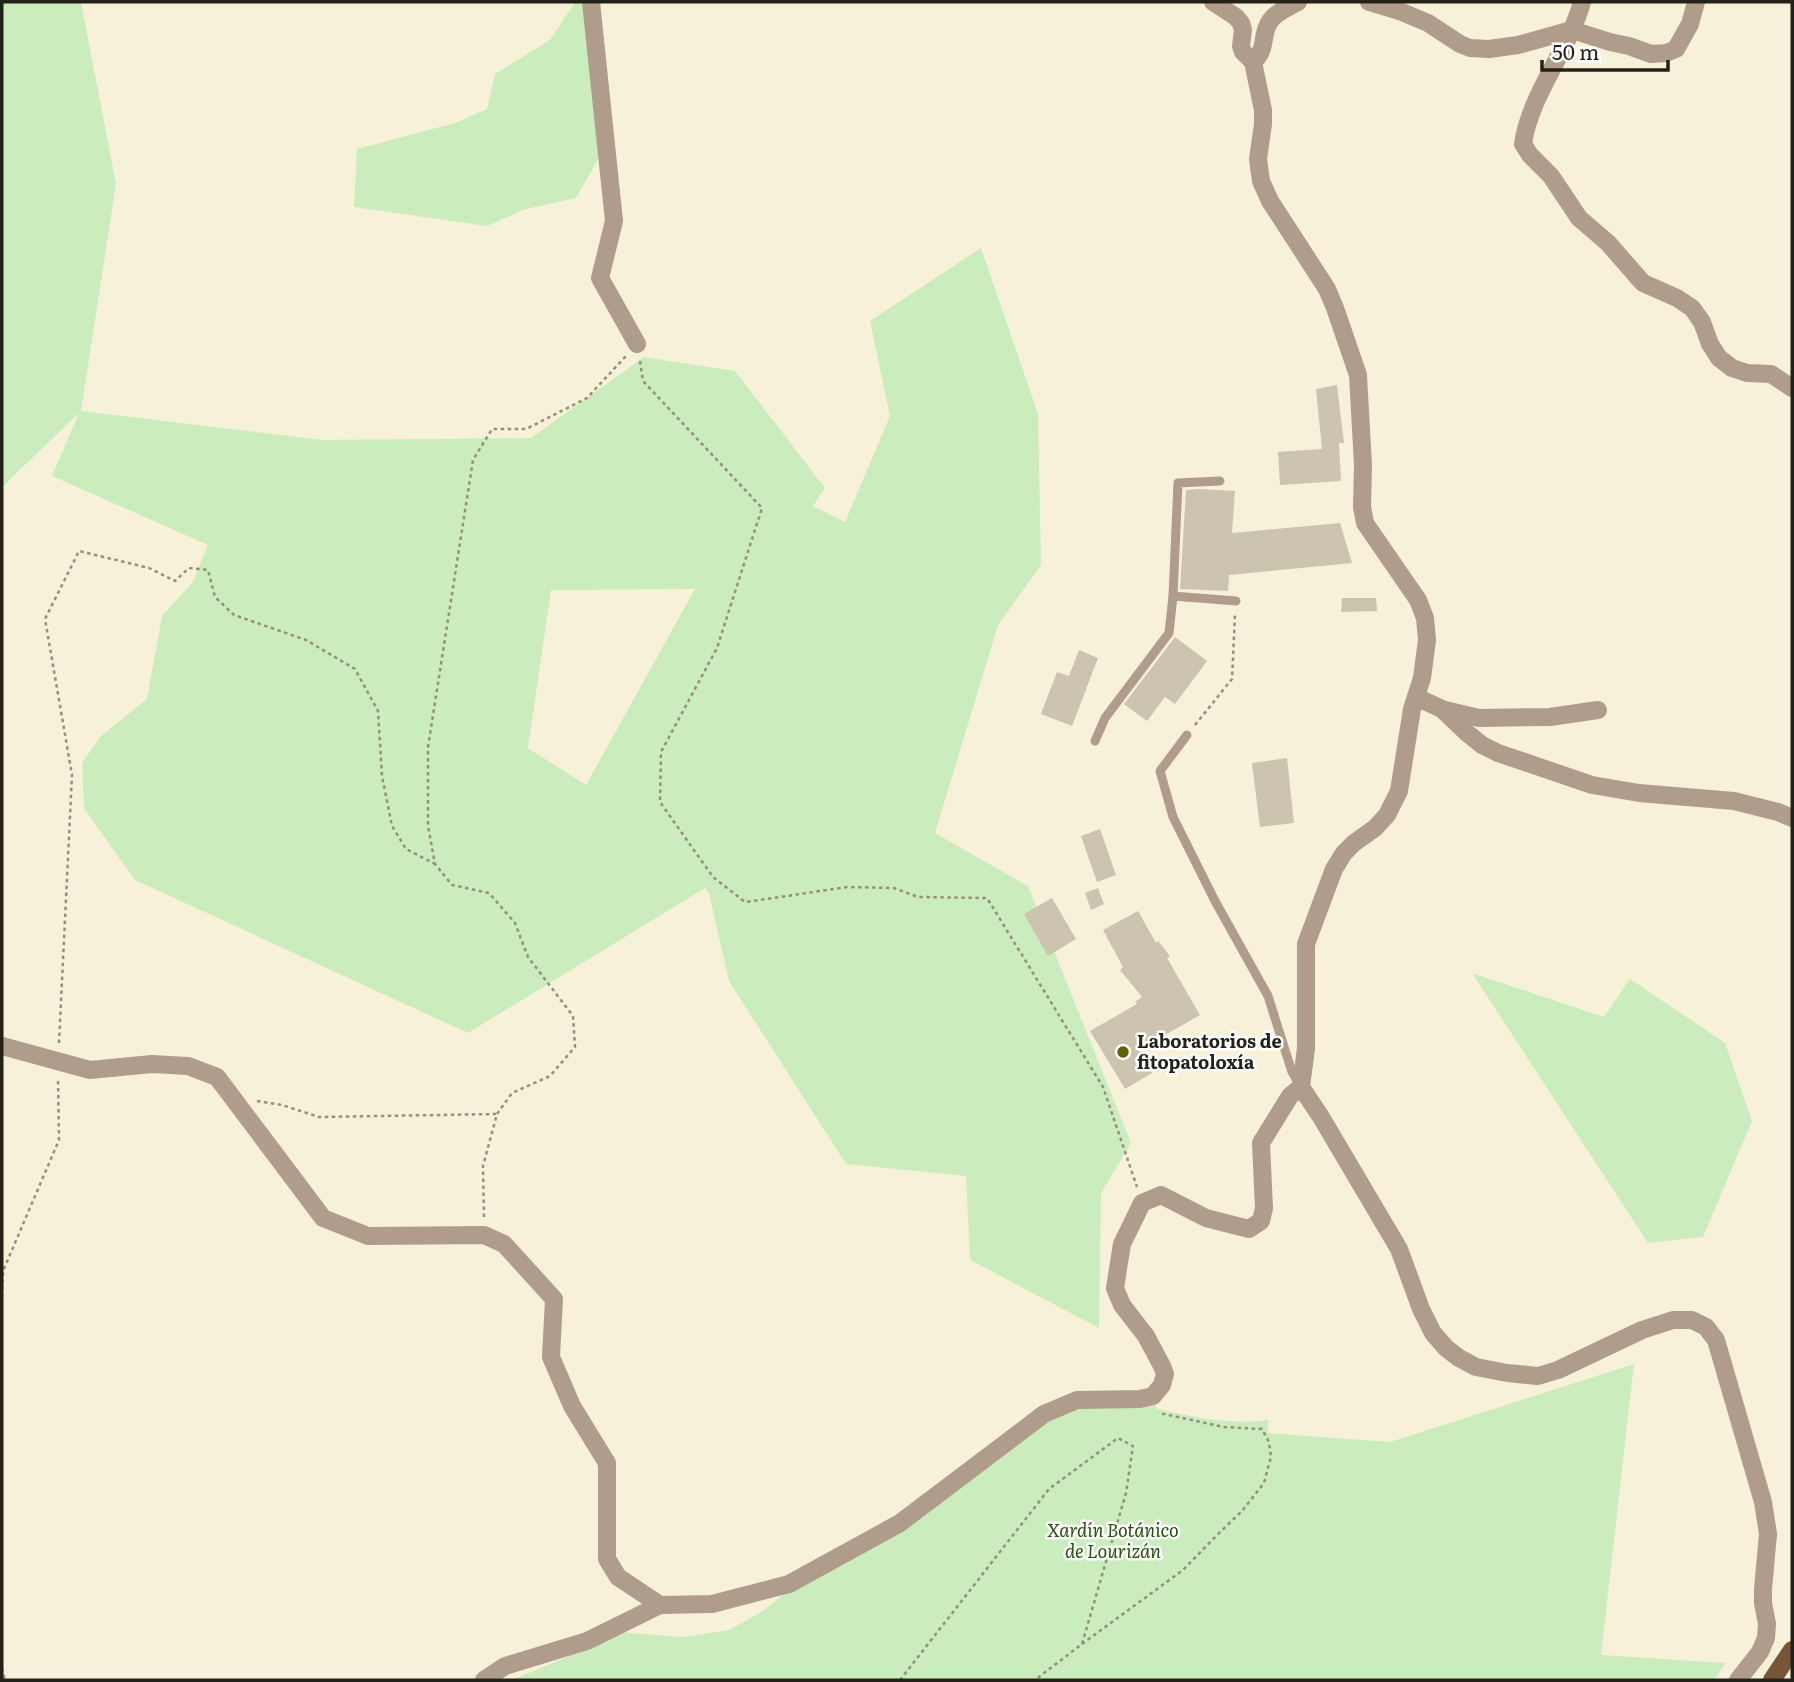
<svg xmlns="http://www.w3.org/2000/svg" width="1794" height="1682" font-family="Literata,serif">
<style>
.green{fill:#cbecbd;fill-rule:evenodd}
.building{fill:#ccc4ae}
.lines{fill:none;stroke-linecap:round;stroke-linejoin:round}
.path{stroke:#948f7f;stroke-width:2.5;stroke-dasharray:3.5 3.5;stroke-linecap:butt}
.lane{stroke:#b09c8a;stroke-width:9}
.street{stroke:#b09c8a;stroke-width:18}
.primary{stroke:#785534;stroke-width:18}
.poi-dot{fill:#5e6300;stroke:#fefefe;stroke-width:2.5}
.labels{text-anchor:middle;stroke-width:5;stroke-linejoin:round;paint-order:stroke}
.poi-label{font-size:18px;font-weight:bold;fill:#242119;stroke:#fefefe;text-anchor:start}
.park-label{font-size:18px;font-style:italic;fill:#245009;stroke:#fefefe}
</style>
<rect width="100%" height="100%" fill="#f8f1da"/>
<g class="green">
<path d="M2,2H81L116,184L81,411L323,440L531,438L644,357L735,371L825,488L813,506L845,522L890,416L870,321L981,248L1038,414L1041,565L998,625L935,833L1028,886L1131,1143L1101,1193L1099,1328L970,1260L966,1176L846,1164L729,981L709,893L705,888L468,1033L135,880L84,808L82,763L101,736L147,699L162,616L193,582L208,545L52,476L79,413L2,487ZM695,589L586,785L528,748L551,590Z"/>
<polygon points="575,2 590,2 598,159 576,198 526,209 487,226 354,207 357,149 455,123 487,109 495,74 550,40"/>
<polygon points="1472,973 1604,1017 1630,979 1725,1043 1752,1121 1703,1237 1648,1243"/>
<path d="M1634,1364L1601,1655L1725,1663L1715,1680H512L586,1649L617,1632L684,1637L729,1630L763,1611L802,1579L1016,1439L1079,1402L1153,1401L1157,1409C1193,1417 1231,1425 1268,1420V1433L1390,1442Z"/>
</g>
<g class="building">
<polygon points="1337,385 1344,443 1339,443 1341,481 1280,485 1278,452 1322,449 1316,389"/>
<polygon points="1199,489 1235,491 1232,533 1340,523 1352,563 1229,575 1228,591 1180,589 1186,490"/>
<polygon points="1342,598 1376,598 1377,611 1341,612"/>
<polygon points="1175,637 1207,661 1175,704 1165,697 1147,721 1124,704"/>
<polygon points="1079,650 1098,658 1072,726 1041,714 1057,672 1069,676"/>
<polygon points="1287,758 1294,823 1260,827 1252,763"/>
<polygon points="1100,829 1116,875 1097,882 1081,836"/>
<polygon points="1098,888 1104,904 1091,910 1085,893"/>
<polygon points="1052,898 1076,939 1048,956 1024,914"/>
<polygon points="1138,911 1156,943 1158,941 1170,956 1167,958 1200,1015 1139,1050 1152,1073 1125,1089 1090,1031 1137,1004 1135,1002 1142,997 1120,970 1123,967 1103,930"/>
</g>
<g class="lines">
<g class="path">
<polyline points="640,361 643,381 762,508 717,648 661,752 660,802 713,877 745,902 848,887 894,888 918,897 987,898 1103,1087 1137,1187"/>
<polyline points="1195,725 1232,679 1235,615"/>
<polyline points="59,1043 72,775 45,619 79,551 149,568 175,581 189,568 208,570 215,597 234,615 306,640 355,669 378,711 382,776 392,826 406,849 435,864"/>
<polyline points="257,1101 282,1105 319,1117 497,1114"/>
<polyline points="484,1217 483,1166 497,1114 512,1093 550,1076 575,1047 573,1016 528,957 515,923 489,893 452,885 435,864 428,826 428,747 473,460 492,429 526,429 587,398 626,356"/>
<polyline points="2,1297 3,1271 59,1140 58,1078"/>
<polyline points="1082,1644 1183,1570 1216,1536 1242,1511 1264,1483 1271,1457 1269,1442 1262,1429 1224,1427 1159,1413"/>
<polyline points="2,1668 5,1680"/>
<polyline points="900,1680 1049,1489 1118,1438 1133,1446 1126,1493 1082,1644 1035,1680"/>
</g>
<g class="lane">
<polyline points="1220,481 1178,483 1173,596 1236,601"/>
<polyline points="1187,735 1160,771 1173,817 1215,901 1268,996 1292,1072 1298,1082"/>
<polyline points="1095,741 1105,718 1169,633 1173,596"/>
</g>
<g class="street">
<polyline points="591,2 614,221 600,278 637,344"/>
<polyline points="1213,2 1236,17 1241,23 1243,30 1241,46 1243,52 1253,62 1263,110 1263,124 1258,159 1261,181 1270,201 1327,289 1335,308 1358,375 1363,465 1362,507 1365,523 1418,600 1425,618 1427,640 1422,678 1412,709 1399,791 1387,815 1375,828 1354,843 1344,853 1334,869 1306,944 1306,1048 1301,1087 1321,1117 1399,1249 1421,1309 1433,1333 1446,1348 1459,1358 1476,1367 1507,1373 1538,1376 1558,1370 1642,1330 1673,1320 1692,1320 1706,1327 1716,1340 1763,1502 1768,1534 1763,1589 1763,1603 1767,1624 1766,1638 1760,1652 1738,1680"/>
<polyline points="1369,2 1402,12 1428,23 1460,44 1470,48 1489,49 1518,45 1572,30 1610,42 1629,46 1651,54 1666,53 1676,49 1690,24 1696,2"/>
<path d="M1582,2C1569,50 1530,94 1523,144L1530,155L1551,176L1579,218L1608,243L1643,283L1677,298L1692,308L1702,322L1710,344L1719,358L1732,368L1747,373L1771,374L1792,388"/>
<path d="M1253,62C1268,49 1260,36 1270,21C1276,12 1289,7 1298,2"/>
<polyline points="1416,697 1442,709 1467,733 1482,745 1498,753 1592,785 1639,793 1734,801 1778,812 1792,818"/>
<polyline points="1445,710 1479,718 1550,717 1598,710"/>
<polyline points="2,1046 90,1070 152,1064 188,1066 217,1077 323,1218 368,1236 484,1235 504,1244 554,1299 551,1357 572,1406 607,1463 607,1559 618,1577 660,1605"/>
<polyline points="484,1680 505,1666 587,1641 660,1605 712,1604 789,1584 900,1523 1044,1414 1077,1400 1140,1399 1153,1396 1162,1385 1165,1374 1162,1366 1146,1336 1122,1305 1115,1288 1122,1244 1142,1203 1161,1195 1206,1218 1249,1229 1261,1221 1264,1208 1261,1143 1290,1096 1301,1087"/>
</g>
<polyline class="primary" points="1772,1680 1792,1650"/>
</g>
<circle class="poi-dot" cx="1123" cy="1052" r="7"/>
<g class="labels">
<g class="poi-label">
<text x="1137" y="1048">Laboratorios de<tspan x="1137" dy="21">fitopatoloxía</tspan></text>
</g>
<g class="park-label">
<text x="1113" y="1537">Xardín Botánico<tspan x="1113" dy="21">de Lourizán</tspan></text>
</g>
</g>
<rect width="1794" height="1682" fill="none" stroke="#242119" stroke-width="7"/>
<path d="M1542 60v10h126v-10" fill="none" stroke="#242119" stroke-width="3.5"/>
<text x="1552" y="60" font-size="21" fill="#242119" stroke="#fefefe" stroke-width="5" paint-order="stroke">50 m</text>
</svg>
